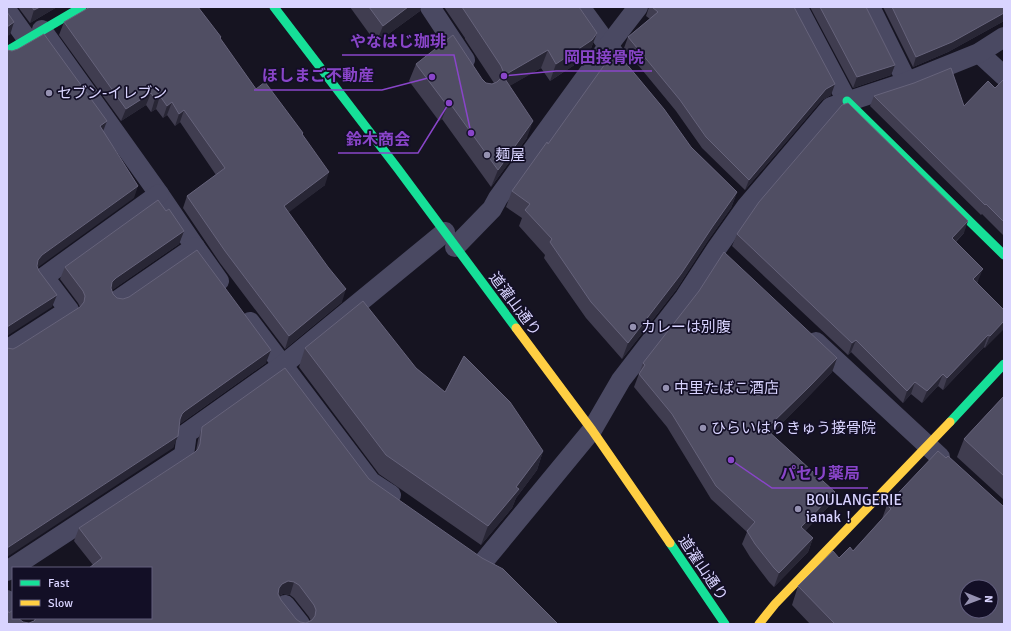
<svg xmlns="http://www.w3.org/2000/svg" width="1011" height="631" font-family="Signika,'Noto Sans JP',sans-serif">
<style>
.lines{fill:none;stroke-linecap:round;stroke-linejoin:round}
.lane{stroke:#4a4962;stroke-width:20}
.fast{stroke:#16e098;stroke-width:9}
.slow{stroke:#ffcf43;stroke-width:9}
.wall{fill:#403d50;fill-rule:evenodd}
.shaded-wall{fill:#282635}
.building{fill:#504e63;stroke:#66637b;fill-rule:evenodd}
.poi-dot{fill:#9591b1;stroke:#130f26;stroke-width:1.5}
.labels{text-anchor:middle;stroke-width:3.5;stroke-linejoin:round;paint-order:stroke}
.poi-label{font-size:15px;fill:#d9d4ff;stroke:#130f26;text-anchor:start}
.street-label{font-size:15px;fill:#d9d4ff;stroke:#130f26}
.leader{fill:none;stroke:#8945c9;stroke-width:1.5}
.callout-dot{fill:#8945c9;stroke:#130f26;stroke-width:1.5}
.callout-label{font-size:16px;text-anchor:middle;font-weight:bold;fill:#8945c9;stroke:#130f26;stroke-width:3.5;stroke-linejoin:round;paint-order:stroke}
</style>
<rect width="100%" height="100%" fill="#161421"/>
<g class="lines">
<g class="lane">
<polyline points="430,7 465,60"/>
<polyline points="580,7 615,55"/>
<polyline points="796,7 799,10 847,101"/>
<polyline points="870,7 907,82"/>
<polyline points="7,11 27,39"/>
<polyline points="42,30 159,194 195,247 219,281"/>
<polyline points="979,53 1004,76"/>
<polyline points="455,247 492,209 498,198 608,46 638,7"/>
<polyline points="118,300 195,247"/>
<polyline points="250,322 371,482 391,495"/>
<polyline points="816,342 940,457"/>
<polyline points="7,350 69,310 44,277 159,194"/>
<polyline points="484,561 592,430 621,380 685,297 717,248 746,207 831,107 907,82 979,53 1004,37"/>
<polyline points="7,571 184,455 187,433 283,365 445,232"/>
<polyline points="7,600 13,609"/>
<polyline points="285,605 300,624"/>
</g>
<g class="fast">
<polyline points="274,7 398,169 516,328"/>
<polyline points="7,51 82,7"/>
<polyline points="847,101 1004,255"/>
<polyline points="950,422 1004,364"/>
<polyline points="670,543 725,624"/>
</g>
<g class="slow">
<polyline points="516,328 592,430 670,543"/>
<polyline points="759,624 775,604 950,422"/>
</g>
</g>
<g class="wall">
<polygon points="18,7 57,7 30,23"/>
<polygon points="350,7 421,7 420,11 376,43"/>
<polygon points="444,7 579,7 597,33 590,51 585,58 550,81 541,68 509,86 527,138 491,187 442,119 439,121 409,81 416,64 482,79 486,83 492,84 494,83 465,39 465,38"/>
<polygon points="649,7 794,7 831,95 822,100 745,190 702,148 676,111 624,48 628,37 650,19 646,16"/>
<polygon points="810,7 866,7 895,65 891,75 853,88"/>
<polygon points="883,7 1004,7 1004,21 948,52 913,67"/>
<polygon points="64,22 221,37 220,39 256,89 303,135 325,185 288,212 342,302 285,349 220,263 183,208 187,196 216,175 180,122 175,126 167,115 163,118 156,109 151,112 146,105 121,121 59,35"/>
<polygon points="1004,79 1004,236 982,214 981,215 870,106 874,96 964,106 995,88"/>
<polygon points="691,147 737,192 731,208 707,242 676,290 622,359 586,318 544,258 545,255 519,226 522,218 506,207 512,191"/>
<polygon points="166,211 184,231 179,244 112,290 113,294 117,298 266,363 180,424 173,448 13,349 17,347 80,307 78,303 60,279 65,267"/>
<polygon points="964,233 956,242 978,281 977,283 1004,310 985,348 984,347 943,390 938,386 922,403 911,394 903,403 851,352 848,355 732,246 737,234"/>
<polygon points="305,348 416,368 445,392 543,451 537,470 516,498 512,508 481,545 379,474 299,367"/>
<polygon points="837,358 832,372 805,400 771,434 830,505 805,531 813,538 808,552 774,587 769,582 750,557 742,544 747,532 711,499 667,427 634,387 643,363"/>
<polygon points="1004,396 1004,500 957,457 964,439"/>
<path d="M202,427L369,479L558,624H7L13,618L23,622L29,623L34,621V618H151L93,565L74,541L79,528L195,452L196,451L198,440ZM283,594L290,595L294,598L309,617L311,621L306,623L300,622L296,619L281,600L279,596Z"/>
<polygon points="887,505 1004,624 810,624 792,605 798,586 839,558 853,551 882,519"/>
</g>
<g class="shaded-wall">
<polygon points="40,7 57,7 30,23 34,10"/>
<polygon points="408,7 421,7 420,11 376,43 383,26"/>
<polygon points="1004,13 1004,21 948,52 913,67 916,57"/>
<polygon points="14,22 10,35 7,36 7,27"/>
<polygon points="597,33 590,51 585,58 550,81 556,64"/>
<polygon points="548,50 541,68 496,94 503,76"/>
<polygon points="895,65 891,75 853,88 857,77"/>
<polygon points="835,84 831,95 822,100 745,190 749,180 826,89"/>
<polygon points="151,93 146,105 121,121 126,109"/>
<polygon points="160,96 156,109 151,112 155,99"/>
<polygon points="172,102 167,115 163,118 167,106"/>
<polygon points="449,102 442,119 439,121 446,104"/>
<polygon points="184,110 180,122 175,126 179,114"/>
<polygon points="107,121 102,134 100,126"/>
<polygon points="533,121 527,138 491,187 498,170"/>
<polygon points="329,172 325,185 280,219 284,206"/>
<polygon points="138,186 134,198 37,268 38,260 42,255"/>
<polygon points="737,192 731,208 707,242 676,290 622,359 628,343"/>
<polygon points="968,221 964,233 947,250 952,238"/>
<polygon points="184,231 179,244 111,291 108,295 112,282 116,278"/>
<polygon points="983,269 978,281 968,291 973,279"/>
<polygon points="346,289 342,302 285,349 289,336"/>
<polygon points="57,295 52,307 7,336 7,327"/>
<polygon points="1004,321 1004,329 985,348 990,336"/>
<polygon points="988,335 984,347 943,390 947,378"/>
<polygon points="856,340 851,352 848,355 852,343"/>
<polygon points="271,350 266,363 180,424 177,427 182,414 185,411"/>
<polygon points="837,358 832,372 805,400 762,443 766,429"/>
<polygon points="943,374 938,386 922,403 927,391"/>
<polygon points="915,382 911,394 903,403 907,391"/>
<polygon points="178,436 173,448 7,557 7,548"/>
<polygon points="543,451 537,470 516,498 512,508 481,545 488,526"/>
<polygon points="835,492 830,505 796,540 801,527"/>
<polygon points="813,538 808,552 774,587 779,573"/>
<polygon points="288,581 294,582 290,595 283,594 278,596 279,588 282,584"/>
</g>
<g class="building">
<polygon points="32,7 40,7 34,10"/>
<polygon points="90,7 198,7 221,37 220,38 256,89 265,82 303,133 302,134 329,172 284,206 328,267 346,289 289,336 225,251 187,196 225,168 184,110 179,114 172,102 167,106 160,96 155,99 151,93 126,109 64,22"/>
<polygon points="369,7 408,7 383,26"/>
<polygon points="462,7 579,7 597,33 592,40 556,64 548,50 503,76 533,121 498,170 449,102 446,104 416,64 453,35 482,79 486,83 492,84 497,82 502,77 503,71 501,66"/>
<polygon points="652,7 794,7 835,84 826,89 749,180 706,137 680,100 628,37 658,12"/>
<polygon points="820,7 866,7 895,65 857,77"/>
<polygon points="892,7 1004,7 1004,13 952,42 916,57"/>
<polygon points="7,12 14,22 7,27"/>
<polygon points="44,34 107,121 100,126 138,186 42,255 38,260 37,266 39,271 57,295 7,327 7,50 12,51 18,49"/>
<polygon points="615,50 664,109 691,147 737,192 713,226 681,274 628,343 591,302 550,242 552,239 525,210 530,204 512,191 547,142 548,144"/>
<polygon points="951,68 964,106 988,81 995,88 1004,79 1004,222 986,204 985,205 874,96 914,83"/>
<polygon points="848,103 968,221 952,238 983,269 973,279 1004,310 1004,321 990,336 988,335 947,378 943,374 927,391 915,382 907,391 856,340 852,343 737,234 759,202 842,105"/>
<polygon points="158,200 166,211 169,209 184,231 116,278 112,282 111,288 113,294 117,298 123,299 129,297 197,250 271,350 185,411 182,414 180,419 178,436 7,548 7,348 13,349 17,347 80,307 84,302 85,296 83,291 65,267"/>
<polygon points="724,252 837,358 810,386 766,429 835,492 801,527 813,538 779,573 774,568 755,544 747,531 755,522 716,486 672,414 639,374 645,365 643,363 699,291"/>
<polygon points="363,301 416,368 445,392 464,356 510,402 543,451 516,487 519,489 488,526 386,455 305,348"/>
<path d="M285,368L369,479L482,558L503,569L558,624H7V609L9,613L13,610V618H18L23,622L29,623L34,621L37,618H151V568H89L102,558L79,528L195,452L198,449L200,444L202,427ZM288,581L294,582L299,585L314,605L316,610L315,616L312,620L306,623L300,622L296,619L281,600L278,594L279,588L282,584Z"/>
<polygon points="1004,396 1004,476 964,439"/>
<path d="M938,451L946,458L948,456L1004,507V624H835L798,586L833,551L839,558L850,547L853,551L891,509L887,505ZM967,587H991V611H967Z"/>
</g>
<g class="poi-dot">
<circle cx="49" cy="93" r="4"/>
<circle cx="487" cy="155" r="4"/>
<circle cx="633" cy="327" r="4"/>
<circle cx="666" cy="388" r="4"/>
<circle cx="703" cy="428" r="4"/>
<circle cx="798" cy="509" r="4"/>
</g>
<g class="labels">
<g class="poi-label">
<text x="57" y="98">セブン-イレブン</text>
<text x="495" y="160">麺屋</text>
<text x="641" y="332">カレーは別腹</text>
<text x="674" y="393">中里たばこ酒店</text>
<text x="711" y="433">ひらいはりきゅう接骨院</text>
<text x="806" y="505">BOULANGERIE<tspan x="806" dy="17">ianak！</tspan></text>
</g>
<g class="street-label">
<text transform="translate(515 304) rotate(53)" y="5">道灌山通り</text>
<text transform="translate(703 568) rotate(56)" y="5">道灌山通り</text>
</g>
</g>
<path class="leader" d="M471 133L454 55H342M504 76L556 71H652M432 77L382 90H254M449 103L418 153H338M731 460L772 488H868"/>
<g class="callout-dot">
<circle cx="471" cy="133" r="4"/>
<circle cx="504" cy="76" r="4"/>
<circle cx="432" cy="77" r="4"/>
<circle cx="449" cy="103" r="4"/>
<circle cx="731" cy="460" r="4"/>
</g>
<g class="callout-label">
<text x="398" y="47">やなはじ珈琲</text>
<text x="604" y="63">岡田接骨院</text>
<text x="318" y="81">ほしまご不動産</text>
<text x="378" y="145">鈴木商会</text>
<text x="820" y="479">パセリ薬局</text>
</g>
<rect width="1011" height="631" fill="none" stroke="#d9d4ff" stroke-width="16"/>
<rect x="12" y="567" width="140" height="52" fill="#130f26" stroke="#625e7d"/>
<rect x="20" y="580" width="20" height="6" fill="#16e098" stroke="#625e7d"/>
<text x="48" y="587" font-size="12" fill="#d9d4ff">Fast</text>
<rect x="20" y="600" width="20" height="6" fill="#ffcf43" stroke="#625e7d"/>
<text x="48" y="607" font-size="12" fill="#d9d4ff">Slow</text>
<g transform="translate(979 599) rotate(91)"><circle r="19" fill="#130f26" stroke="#625e7d"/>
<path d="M0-3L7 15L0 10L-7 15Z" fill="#9591b1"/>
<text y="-6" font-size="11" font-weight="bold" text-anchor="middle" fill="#d9d4ff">N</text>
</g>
</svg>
